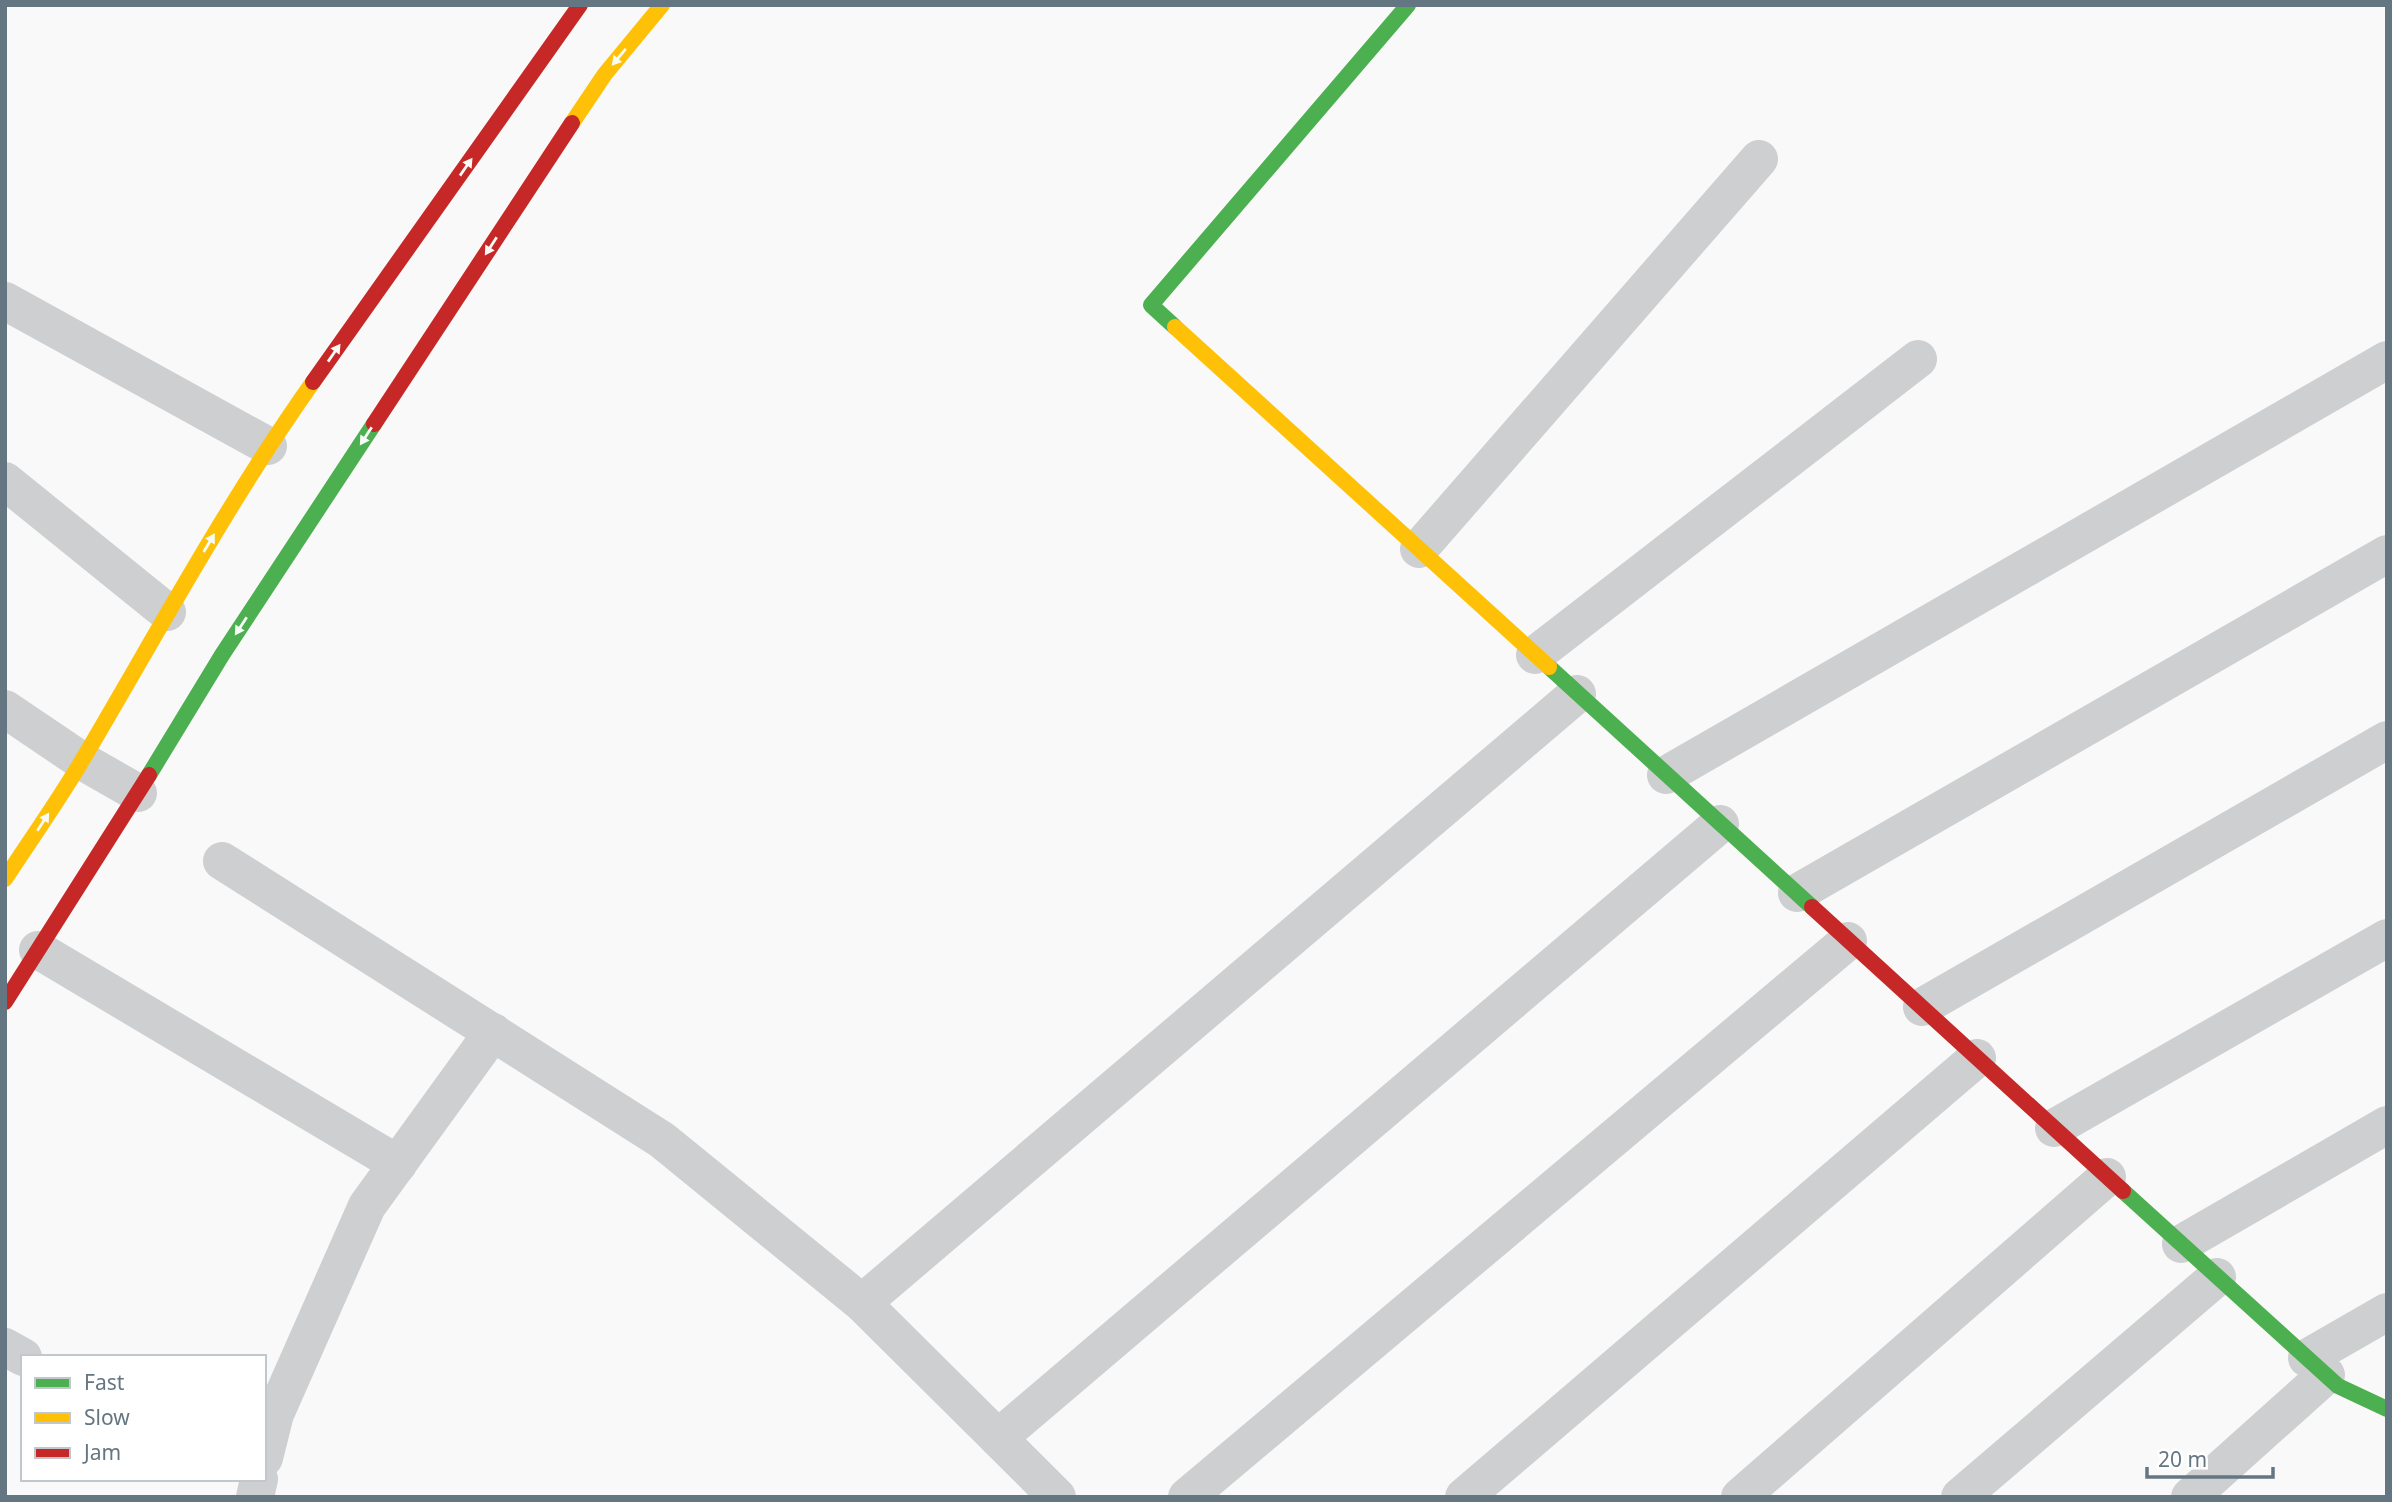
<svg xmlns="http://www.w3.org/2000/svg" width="2392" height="1502" font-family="'Noto Sans',sans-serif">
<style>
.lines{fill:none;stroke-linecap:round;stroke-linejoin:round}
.street{stroke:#cecfd0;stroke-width:38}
.fast{stroke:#4caf50;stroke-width:16}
.slow{stroke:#ffc107;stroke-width:16}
.jam{stroke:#c62828;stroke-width:16}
.oneway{fill:#f6fbf6}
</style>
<rect width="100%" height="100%" fill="#f9f9f9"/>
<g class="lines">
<g class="street">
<polyline points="5,301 268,446"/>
<polyline points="5,481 167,612"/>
<polyline points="1419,549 1759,159"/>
<polyline points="1535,655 1918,359"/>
<polyline points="5,709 82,761 138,793"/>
<polyline points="1666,775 2387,360"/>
<polyline points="222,861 662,1140 862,1303 998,1438"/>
<polyline points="1797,893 2387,554"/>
<polyline points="38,950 398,1164"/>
<polyline points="1922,1007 2387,740"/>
<polyline points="2054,1128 2387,938"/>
<polyline points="2181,1244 2387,1125"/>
<polyline points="862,1303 1577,694"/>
<polyline points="5,1347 23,1357"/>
<polyline points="2307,1358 2387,1312"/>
<polyline points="264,1458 275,1414 367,1206 493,1032"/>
<polyline points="255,1497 259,1479"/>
<polyline points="1057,1497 998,1438 1720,824"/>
<polyline points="1187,1497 1848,941"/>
<polyline points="1464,1497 1977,1058"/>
<polyline points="1740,1497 2107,1177"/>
<polyline points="1960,1497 2217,1277"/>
<polyline points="2190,1497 2326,1375"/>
</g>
<g class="fast">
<polyline points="1175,327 1151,305 1408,5"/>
<polyline points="1549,667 1812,907"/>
<polyline points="149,775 222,655 374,424"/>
<polyline points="2123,1191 2338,1386 2387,1409"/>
</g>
<g class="slow">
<polyline points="572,123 605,74 662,5"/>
<polyline points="1175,327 1549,667"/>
<path d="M5,879C31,839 59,800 83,759C158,632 228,502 313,382"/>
</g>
<g class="jam">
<polyline points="313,382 580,5"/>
<polyline points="374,424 572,123"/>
<polyline points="1812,907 2123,1191"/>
<polyline points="5,1002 149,775"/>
</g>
</g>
<defs><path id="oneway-solid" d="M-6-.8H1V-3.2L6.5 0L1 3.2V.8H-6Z" transform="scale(1.75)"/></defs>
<g class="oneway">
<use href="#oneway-solid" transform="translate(619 57) rotate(130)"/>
<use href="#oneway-solid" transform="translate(466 167) rotate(-55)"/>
<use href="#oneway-solid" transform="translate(491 246) rotate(123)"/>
<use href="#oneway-solid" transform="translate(334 353) rotate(-55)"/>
<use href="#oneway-solid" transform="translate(366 436) rotate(123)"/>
<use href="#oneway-solid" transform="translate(209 543) rotate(-59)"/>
<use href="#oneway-solid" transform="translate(241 626) rotate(123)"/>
<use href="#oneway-solid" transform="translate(43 822) rotate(-57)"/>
</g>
<rect width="2392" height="1502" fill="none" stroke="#657683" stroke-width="14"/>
<rect x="21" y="1355" width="245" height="126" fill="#ffffff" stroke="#c1c8cd" stroke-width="2"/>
<rect x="35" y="1378" width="35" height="10" fill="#4caf50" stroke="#c1c8cd" stroke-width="2"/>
<text x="84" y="1390" font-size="21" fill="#657683">Fast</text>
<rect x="35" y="1413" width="35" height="10" fill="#ffc107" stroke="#c1c8cd" stroke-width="2"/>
<text x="84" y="1425" font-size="21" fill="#657683">Slow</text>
<rect x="35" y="1448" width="35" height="10" fill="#c62828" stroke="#c1c8cd" stroke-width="2"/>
<text x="84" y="1460" font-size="21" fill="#657683">Jam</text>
<path d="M2147 1467v10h126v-10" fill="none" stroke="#657683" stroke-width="3.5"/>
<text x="2158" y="1467" font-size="21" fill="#657683" stroke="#ffffff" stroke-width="5" paint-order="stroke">20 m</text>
</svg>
